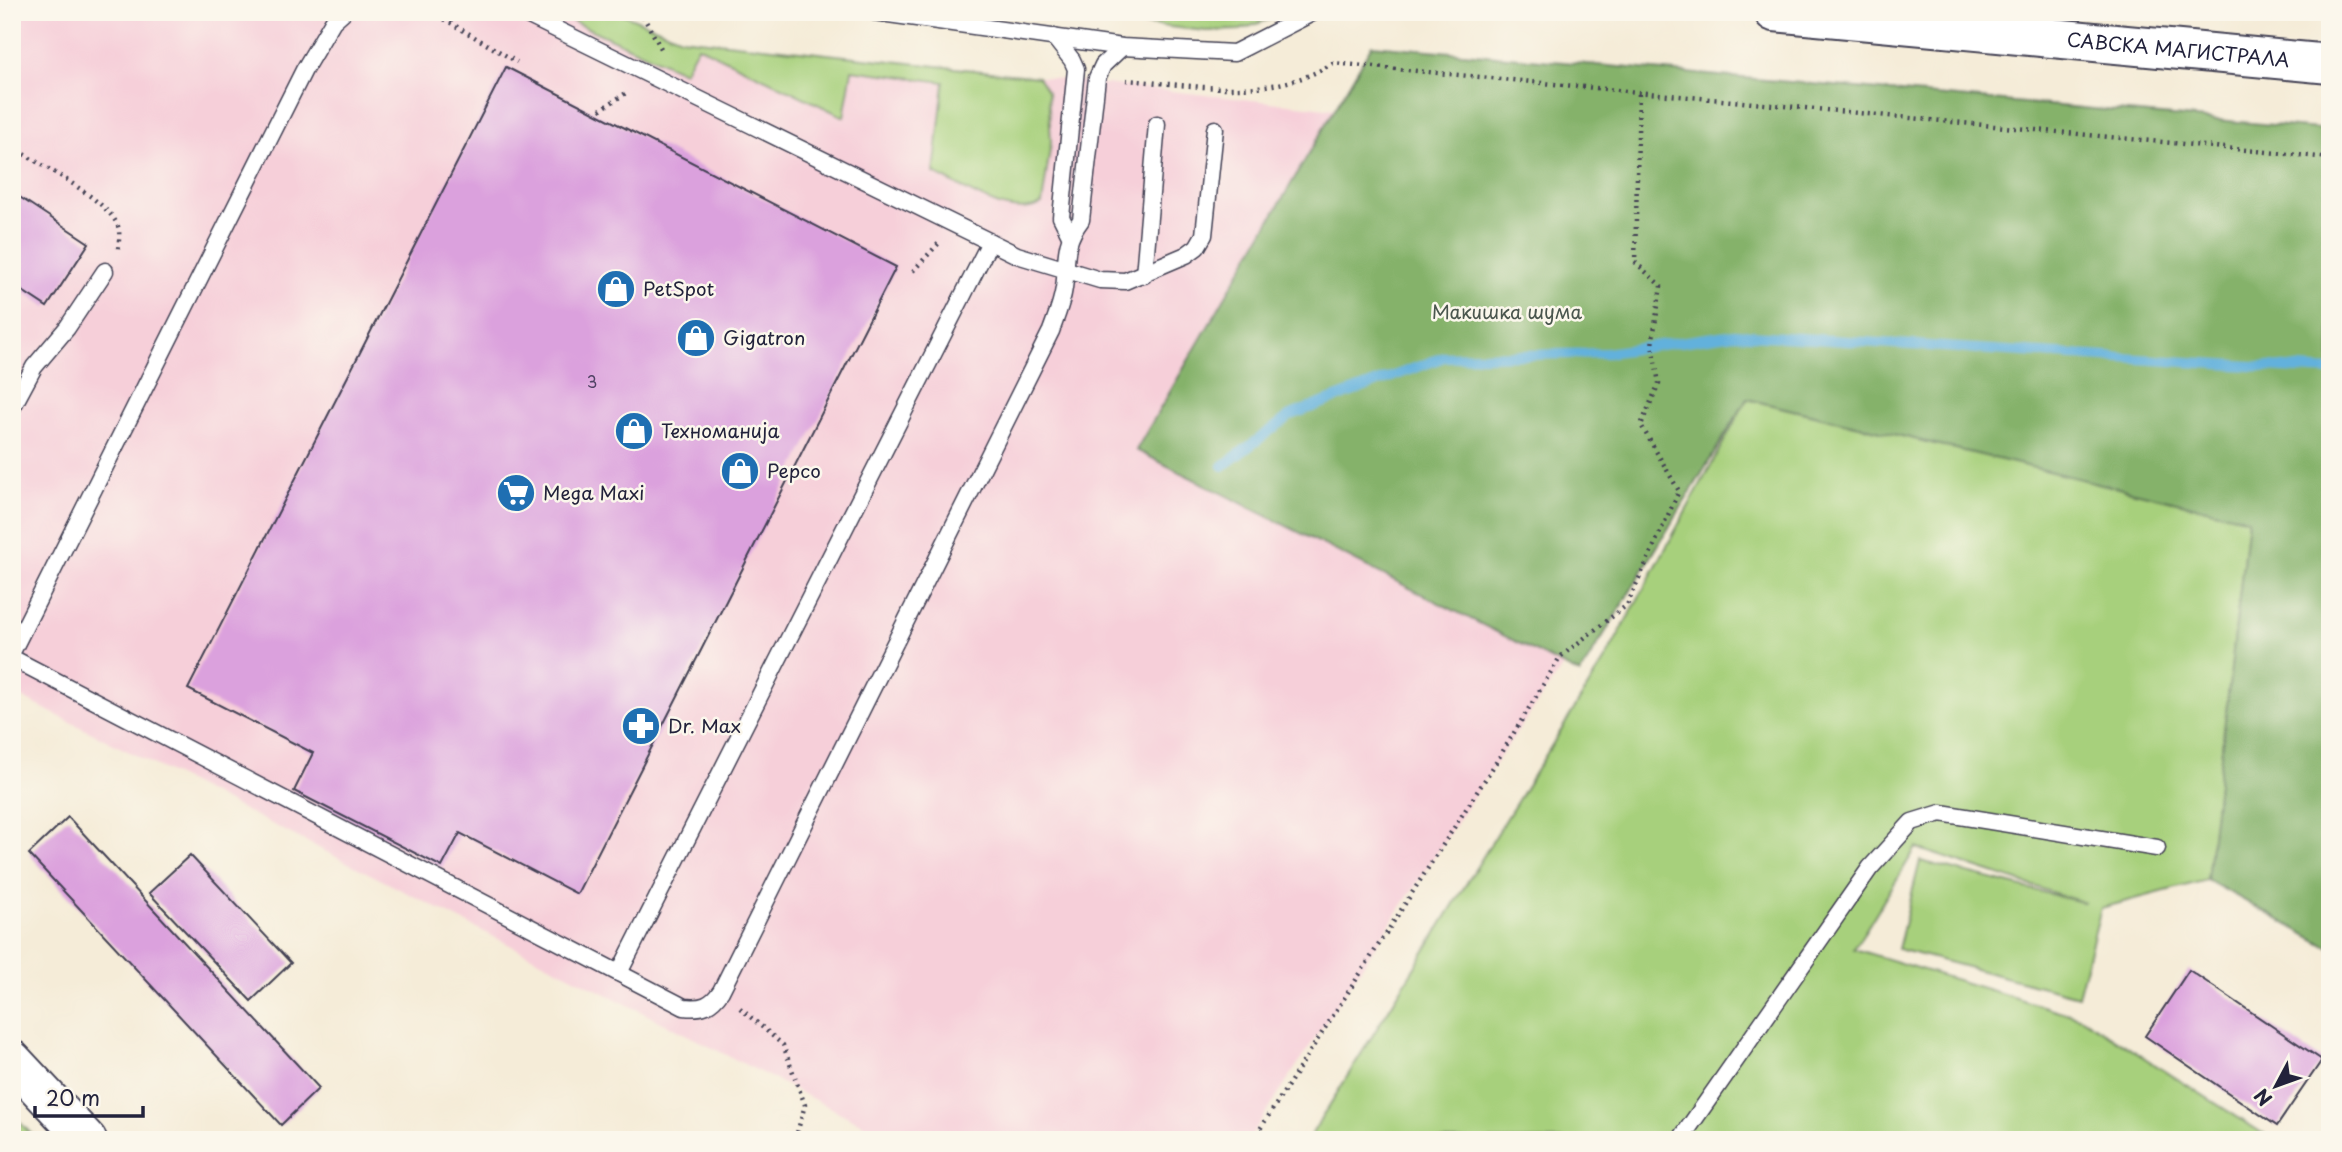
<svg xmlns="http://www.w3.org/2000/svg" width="2342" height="1152" font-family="'Playpen Sans',sans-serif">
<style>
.built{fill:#f6cfd9}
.green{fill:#a7d07b;stroke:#64795b;stroke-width:2}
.forest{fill:#85b26b;stroke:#546a53;stroke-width:2}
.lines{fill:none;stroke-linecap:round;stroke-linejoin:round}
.stream{stroke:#62b1dc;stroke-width:10}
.building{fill:#dba1dd}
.service-casing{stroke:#424053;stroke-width:19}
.tertiary-casing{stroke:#424053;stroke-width:42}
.primary-casing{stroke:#424053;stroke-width:42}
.path{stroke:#424053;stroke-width:4.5;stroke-dasharray:2 5;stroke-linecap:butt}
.service{stroke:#fff;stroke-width:16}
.tertiary{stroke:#fff;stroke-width:38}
.primary{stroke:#fff;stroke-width:38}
.labels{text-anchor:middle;stroke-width:5;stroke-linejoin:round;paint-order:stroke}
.number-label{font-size:16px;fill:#504264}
.street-label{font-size:19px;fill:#22223b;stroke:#fbf7ec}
.poi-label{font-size:19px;fill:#22223b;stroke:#fbf7ec;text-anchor:start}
.park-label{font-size:19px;fill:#4a564e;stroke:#fbf7ec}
</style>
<rect width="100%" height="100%" fill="#fbf7ec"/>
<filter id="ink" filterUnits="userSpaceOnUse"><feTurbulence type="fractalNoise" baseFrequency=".0143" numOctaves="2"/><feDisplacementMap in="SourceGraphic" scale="14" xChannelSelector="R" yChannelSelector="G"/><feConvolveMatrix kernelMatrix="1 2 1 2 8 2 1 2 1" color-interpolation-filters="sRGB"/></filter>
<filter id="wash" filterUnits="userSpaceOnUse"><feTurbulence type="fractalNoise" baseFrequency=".00686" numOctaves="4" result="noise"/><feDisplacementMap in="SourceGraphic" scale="28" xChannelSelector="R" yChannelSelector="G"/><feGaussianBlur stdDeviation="1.57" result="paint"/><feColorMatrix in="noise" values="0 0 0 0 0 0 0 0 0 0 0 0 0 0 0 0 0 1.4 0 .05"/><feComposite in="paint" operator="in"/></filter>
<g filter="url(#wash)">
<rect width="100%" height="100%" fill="#f5ecd8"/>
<polygon class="built" points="12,12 619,12 681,38 1335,109 1136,450 1563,666 1495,764 1248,1140 894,1140 21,697 12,696"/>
<g class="green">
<path d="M552,12H618L681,38L1038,77L1048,92L1051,142L1042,204C1009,221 965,188 934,173L944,82L852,70L844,117L698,46L684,72Z"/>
<polygon points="1033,12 1254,12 1281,15 1240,30 1206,31"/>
<polygon points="1747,399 2248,519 2207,880 2101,908 2078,996 1898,949 1920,861 2085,903 1916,848 1854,949 2082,1018 2273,1140 1308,1140 1607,656"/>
<polygon points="12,1114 37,1140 12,1140"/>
</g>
<polygon class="forest" points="1372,45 2330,130 2330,948 2207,880 2248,519 1747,399 1580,674 1136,450"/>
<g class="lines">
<polyline class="stream" points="1223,466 1291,415 1444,357 1607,353 1734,334 2330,371"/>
</g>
<g id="blocks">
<g class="building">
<polygon points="506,67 896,267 577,894 460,833 442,867 294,791 313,753 188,689"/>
<polygon points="12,192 89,243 47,307 12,284"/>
<polygon points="68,817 319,1088 281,1125 29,854"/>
<polygon points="190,855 291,963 251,1001 149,893"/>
<polygon points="2189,970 2322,1060 2277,1126 2145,1036"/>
</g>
</g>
</g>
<g filter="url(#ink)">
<use href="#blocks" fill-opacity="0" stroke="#424053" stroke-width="2"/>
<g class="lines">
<g class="service-casing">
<g id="service">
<polyline points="521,12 1017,255 1100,280 1125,281 1186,255 1197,247 1204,235 1215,129"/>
<polyline points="874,12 1122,47 1234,53 1314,12"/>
<polyline points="1054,37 1072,60 1076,69 1061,217 1070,235"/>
<polyline points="1144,275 1157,124"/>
<polyline points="12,408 34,367 67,328 105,271"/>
<polyline points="12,652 304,70 333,21 343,12"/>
<path d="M12,658L684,1007C702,1009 711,1006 721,991L1051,331C1056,317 1062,303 1064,288C1068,260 1062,245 1081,220L1097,78L1103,65L1122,47"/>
<polyline points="619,973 990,242"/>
<polyline points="1680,1140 1870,868 1912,822 1941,813 2157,848"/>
</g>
</g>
<g class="tertiary-casing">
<polyline id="tertiary" points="12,1060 87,1140"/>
</g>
<g class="primary-casing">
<g id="primary">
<path id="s1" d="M1774,12L2330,64"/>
</g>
</g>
<g class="path">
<polyline points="432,12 517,62"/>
<polyline points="643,16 663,52"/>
<path d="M1126,80C1194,85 1272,102 1333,63L2330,158"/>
<polyline points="600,110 626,93"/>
<path d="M12,147C39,164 101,196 116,222C121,230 119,240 118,249"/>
<polyline points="913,271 939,243"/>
<polyline points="740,1008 783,1045 805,1105 795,1140"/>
<polyline points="1253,1140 1495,764 1560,657 1627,605 1679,491 1641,425 1659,383 1652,345 1661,286 1635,262 1639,92"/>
</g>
<use href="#service" class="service"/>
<use href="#tertiary" class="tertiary"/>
<use href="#primary" class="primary"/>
</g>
</g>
<defs>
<g id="shop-disc" transform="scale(2.0125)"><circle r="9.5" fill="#1f6fb2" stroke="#fbf7ec"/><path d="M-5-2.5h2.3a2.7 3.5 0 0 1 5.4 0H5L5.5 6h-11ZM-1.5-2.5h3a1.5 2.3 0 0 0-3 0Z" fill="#fff"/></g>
<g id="supermarket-disc" transform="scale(2.0125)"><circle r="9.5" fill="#1f6fb2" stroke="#fbf7ec"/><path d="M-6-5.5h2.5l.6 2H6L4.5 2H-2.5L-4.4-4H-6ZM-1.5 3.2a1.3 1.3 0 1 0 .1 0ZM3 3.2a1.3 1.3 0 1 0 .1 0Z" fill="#fff"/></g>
<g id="pharmacy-disc" transform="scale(2.0125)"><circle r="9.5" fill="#1f6fb2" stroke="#fbf7ec"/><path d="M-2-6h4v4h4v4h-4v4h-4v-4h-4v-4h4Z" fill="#fff"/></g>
</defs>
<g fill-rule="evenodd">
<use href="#shop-disc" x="616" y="289"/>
<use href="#shop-disc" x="696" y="338"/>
<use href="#shop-disc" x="634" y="431"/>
<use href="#shop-disc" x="740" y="471"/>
<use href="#supermarket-disc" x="516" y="493"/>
<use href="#pharmacy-disc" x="641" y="726"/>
</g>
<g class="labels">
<g class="number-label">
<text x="592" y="388">3</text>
</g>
<g class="street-label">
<text dy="7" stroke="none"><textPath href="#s1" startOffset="406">САВСКА МАГИСТРАЛА</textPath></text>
</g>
<g class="poi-label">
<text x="643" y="296">PetSpot</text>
<text x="723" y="345">Gigatron</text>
<text x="661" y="438">Техноманија</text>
<text x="767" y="478">Pepco</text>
<text x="543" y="500">Mega Maxi</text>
<text x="668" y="733">Dr. Max</text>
</g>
<g class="park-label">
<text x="1507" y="319">Макишка шума</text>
</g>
</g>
<rect width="2342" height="1152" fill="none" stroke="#fbf7ec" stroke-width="42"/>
<g transform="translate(2276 1086) rotate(229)" stroke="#fbf7ec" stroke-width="5" paint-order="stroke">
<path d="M0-5L12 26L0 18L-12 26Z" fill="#22223b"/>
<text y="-10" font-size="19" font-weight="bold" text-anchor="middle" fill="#22223b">N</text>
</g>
<path d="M35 1106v10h108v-10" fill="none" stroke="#22223b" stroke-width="3.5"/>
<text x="46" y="1106" font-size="21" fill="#22223b" stroke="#fbf7ec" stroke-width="5" paint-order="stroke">20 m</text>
</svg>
